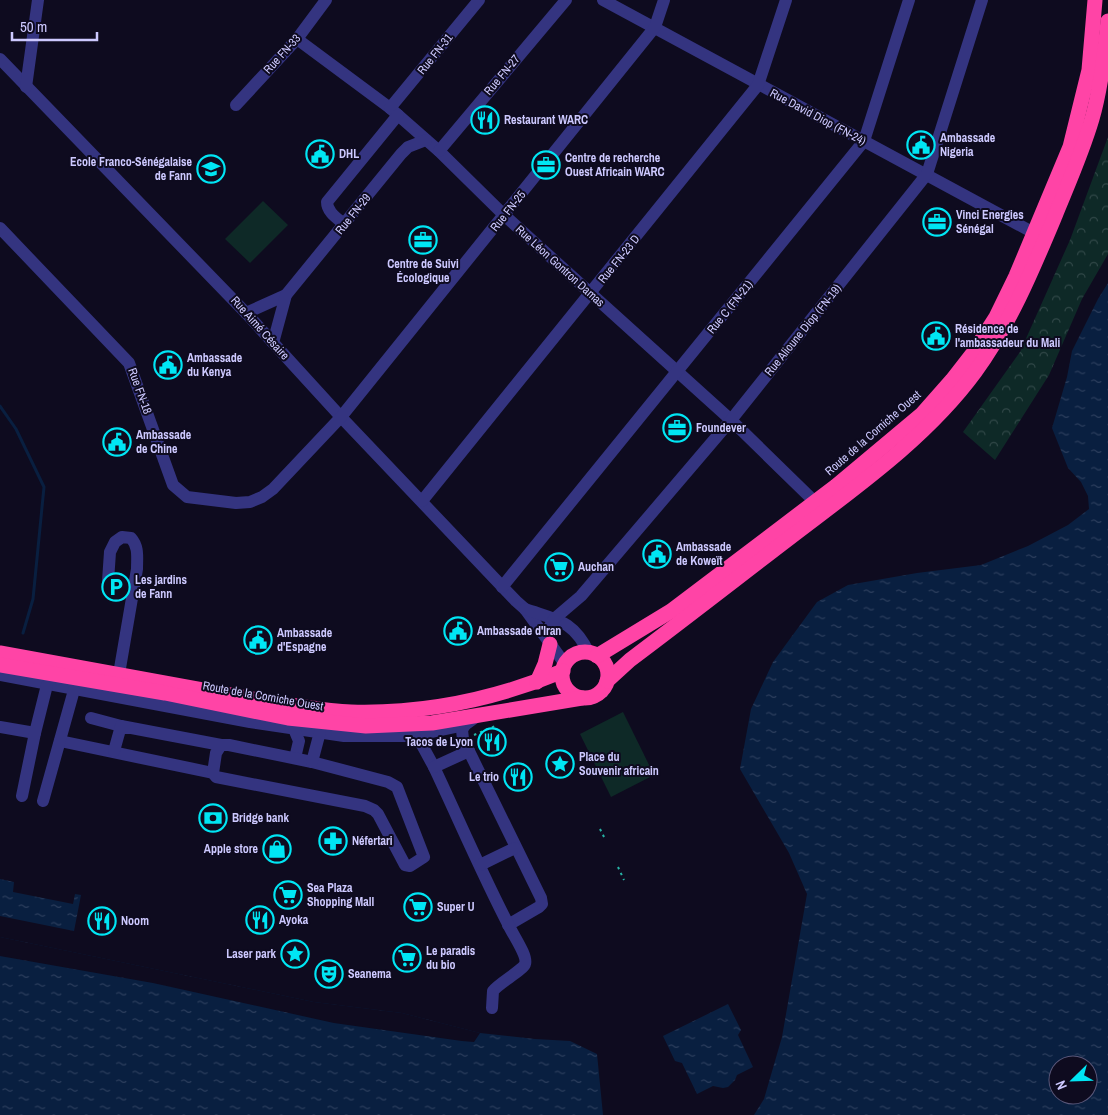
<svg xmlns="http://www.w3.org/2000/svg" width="1108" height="1115" font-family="'Archivo Narrow',sans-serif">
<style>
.grass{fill:#0e2927}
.park{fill:url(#park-crowns)}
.water{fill:url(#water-ripples);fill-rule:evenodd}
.pier{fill:#0e0b1f}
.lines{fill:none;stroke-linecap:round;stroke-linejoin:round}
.stream{stroke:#091f40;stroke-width:3}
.path{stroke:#27b4a6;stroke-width:2;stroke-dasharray:2.5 4;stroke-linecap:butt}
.minor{stroke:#343480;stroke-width:12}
.highway{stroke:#ff44a6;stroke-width:15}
.labels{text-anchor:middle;stroke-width:4;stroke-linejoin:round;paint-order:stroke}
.street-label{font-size:12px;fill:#cdc9ff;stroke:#0e0b1f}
.poi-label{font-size:12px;font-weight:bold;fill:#cdc9ff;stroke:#0e0b1f;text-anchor:start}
</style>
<defs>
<pattern id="park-crowns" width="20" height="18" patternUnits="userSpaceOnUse" patternTransform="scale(1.25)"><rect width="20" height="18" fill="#0e2927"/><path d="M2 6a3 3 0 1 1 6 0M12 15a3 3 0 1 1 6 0" fill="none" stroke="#304747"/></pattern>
<pattern id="water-ripples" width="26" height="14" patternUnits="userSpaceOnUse" patternTransform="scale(1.25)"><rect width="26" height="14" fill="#091f40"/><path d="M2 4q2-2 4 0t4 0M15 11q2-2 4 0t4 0" fill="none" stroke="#2c3e5d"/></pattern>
</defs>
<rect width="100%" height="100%" fill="#0e0b1f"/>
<g class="grass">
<polygon points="263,201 288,225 250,263 225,239"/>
<polygon points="623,712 654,775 611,797 580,734"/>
</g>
<polygon class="park" points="1108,137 1108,254 1082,299 1049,375 995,460 963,432 1020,352 1070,240"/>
<g class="water">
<path d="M1108,283V1115H754L764,1099L782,1037L807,894L789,853L740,769L751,709L773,662L817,602L848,585L917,573L981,565L1028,546L1068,525L1089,509L1088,496L1081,482L1068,468L1052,428L1067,377L1072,351L1098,299ZM1058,1065H1088V1095H1058Z"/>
<polygon points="0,879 14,882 13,892 73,904 75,894 81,895 74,931 0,916"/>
<polygon points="0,937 314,1002 402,1013 480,1033 535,1039 570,1041 597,1054 603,1115 0,1115"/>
<polygon points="728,1004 741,1030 738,1035 753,1067 737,1075 735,1080 728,1087 723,1088 713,1086 697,1094 682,1063 675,1061 663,1036"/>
</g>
<polygon class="pier" points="0,937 314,1002 402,1013 480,1033 474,1042 462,1041 334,1023 153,983 0,956"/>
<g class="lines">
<polyline class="stream" points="0,406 16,429 44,487 33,599 23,633"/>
<g class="path">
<polyline points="594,703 607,695"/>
<polyline points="474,735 495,726"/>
<polyline points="600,829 605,839"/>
<polyline points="618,867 624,880"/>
</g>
<g class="minor">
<polyline points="603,0 1034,233"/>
<polyline points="297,39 390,108 439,151 504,215 731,420 815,502"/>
<polyline points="0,59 246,313 341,417 516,601 525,609 565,664"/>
<polyline points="26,87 38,0"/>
<polyline points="236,105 297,39 326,0"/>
<polyline points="390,108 479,0"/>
<polyline points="439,151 566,0"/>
<path d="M344,224C337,218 327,212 327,202L398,115"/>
<polyline points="0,228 129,363 173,485 187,497 236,503 250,502 262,497 273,489 341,417 655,27 664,0"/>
<polyline points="246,313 286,295"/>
<polyline points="273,343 286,295 401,154 408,147 426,140"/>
<polyline points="422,501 758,85 786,0"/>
<polyline points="502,587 864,141 909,0"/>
<path d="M525,609C557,620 573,620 589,653"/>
<polyline points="545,635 554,619 581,596 731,420 927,174 982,0"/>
<path d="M119,674L137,569C137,557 139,547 131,538L122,537L115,542L110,552L108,581L114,588L131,593"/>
<polyline points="0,675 250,722 344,736 413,736 465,725 476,717"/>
<polyline points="91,718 121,726"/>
<polyline points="465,725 462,730 463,739 541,898 542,904 539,907 508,925"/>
<polyline points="0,727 35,733"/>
<polyline points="294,729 299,741 295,758"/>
<path d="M413,736L422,745L434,767C459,820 482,874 509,926C513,935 528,956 525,964C523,970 499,983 493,991L492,1008"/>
<polyline points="60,741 213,773"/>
<polyline points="114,751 121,726 221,745 229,745 312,762 388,782 397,787 424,857 410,866 405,865 378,814 374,810 365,806 216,777 213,773 216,753 221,745"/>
<polyline points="312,762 320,732"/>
<polyline points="434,767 469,751"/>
<polyline points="22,796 35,733 47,685"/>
<polyline points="43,801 74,690"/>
<polyline points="480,865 515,848"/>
</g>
<g class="highway">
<circle cx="585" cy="675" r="23"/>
<path d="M0,653L275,703C301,706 326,711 351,712C423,714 496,699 563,671"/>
<polyline points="597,656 671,611 836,486 922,414 952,380 973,353 996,317 1016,276 1070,147 1089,70 1095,0"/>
<polyline points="0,665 165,693 288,718 366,726 432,723 582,698"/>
<path d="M607,681L630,660C686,618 741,575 796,533C859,485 928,436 975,372C1010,324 1032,271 1055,216C1068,184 1082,153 1092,119C1101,88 1105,53 1108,21"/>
<polyline points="537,682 545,664 550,644"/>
</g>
</g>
<defs>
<g id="restaurant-ring" transform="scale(1.4375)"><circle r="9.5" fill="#0e0b1f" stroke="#00e6f4" stroke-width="1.5"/><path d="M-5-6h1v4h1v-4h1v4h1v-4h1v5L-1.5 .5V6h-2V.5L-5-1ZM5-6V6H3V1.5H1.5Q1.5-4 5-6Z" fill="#00e6f4"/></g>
<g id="civic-ring" transform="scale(1.4375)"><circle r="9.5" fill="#0e0b1f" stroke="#00e6f4" stroke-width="1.5"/><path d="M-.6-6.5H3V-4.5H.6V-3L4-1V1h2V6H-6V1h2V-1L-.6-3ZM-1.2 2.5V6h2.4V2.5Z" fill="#00e6f4"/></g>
<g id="office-ring" transform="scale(1.4375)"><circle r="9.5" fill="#0e0b1f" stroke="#00e6f4" stroke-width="1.5"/><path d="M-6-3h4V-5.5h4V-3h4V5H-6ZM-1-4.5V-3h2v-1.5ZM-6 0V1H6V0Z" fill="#00e6f4"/></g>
<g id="school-ring" transform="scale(1.4375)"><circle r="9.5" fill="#0e0b1f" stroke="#00e6f4" stroke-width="1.5"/><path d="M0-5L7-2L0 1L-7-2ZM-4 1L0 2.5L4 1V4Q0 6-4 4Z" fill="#00e6f4"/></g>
<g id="supermarket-ring" transform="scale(1.4375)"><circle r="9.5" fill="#0e0b1f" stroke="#00e6f4" stroke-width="1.5"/><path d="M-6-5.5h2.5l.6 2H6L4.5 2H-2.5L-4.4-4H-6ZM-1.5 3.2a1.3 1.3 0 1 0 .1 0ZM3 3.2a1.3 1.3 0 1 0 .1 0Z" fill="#00e6f4"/></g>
<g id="parking-ring" transform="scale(1.4375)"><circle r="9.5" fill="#0e0b1f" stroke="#00e6f4" stroke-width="1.5"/><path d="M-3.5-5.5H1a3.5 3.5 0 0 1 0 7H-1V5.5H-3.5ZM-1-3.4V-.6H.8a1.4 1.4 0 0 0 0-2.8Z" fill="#00e6f4"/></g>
<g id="sight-ring" transform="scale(1.4375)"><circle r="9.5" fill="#0e0b1f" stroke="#00e6f4" stroke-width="1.5"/><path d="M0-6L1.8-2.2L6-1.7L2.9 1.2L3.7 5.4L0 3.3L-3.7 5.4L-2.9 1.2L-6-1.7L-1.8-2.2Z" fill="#00e6f4"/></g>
<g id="bank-ring" transform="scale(1.4375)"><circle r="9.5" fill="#0e0b1f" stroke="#00e6f4" stroke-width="1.5"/><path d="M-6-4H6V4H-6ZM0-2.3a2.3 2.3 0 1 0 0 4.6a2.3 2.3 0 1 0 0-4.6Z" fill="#00e6f4"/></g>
<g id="pharmacy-ring" transform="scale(1.4375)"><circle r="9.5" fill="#0e0b1f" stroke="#00e6f4" stroke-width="1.5"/><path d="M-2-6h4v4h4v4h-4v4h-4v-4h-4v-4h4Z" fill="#00e6f4"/></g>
<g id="shop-ring" transform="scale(1.4375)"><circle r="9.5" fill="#0e0b1f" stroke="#00e6f4" stroke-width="1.5"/><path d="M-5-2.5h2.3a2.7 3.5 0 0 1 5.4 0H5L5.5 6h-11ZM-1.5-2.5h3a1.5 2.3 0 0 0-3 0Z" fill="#00e6f4"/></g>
<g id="theatre-ring" transform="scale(1.4375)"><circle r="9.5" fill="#0e0b1f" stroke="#00e6f4" stroke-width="1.5"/><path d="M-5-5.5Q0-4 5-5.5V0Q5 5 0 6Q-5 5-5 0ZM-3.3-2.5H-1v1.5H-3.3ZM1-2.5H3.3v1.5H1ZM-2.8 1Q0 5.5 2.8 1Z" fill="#00e6f4"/></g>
</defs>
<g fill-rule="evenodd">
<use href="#restaurant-ring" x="485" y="120"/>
<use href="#civic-ring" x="921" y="145"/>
<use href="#civic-ring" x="320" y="154"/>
<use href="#office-ring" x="546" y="165"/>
<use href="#school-ring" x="211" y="169"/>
<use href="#office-ring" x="937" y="222"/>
<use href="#office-ring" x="423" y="240"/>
<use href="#civic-ring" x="936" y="336"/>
<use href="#civic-ring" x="168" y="365"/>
<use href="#office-ring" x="677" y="428"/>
<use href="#civic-ring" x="117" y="442"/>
<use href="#civic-ring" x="657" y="554"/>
<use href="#supermarket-ring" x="559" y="567"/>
<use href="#parking-ring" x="116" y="587"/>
<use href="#civic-ring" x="458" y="631"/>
<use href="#civic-ring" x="258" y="640"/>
<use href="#restaurant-ring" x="492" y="742"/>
<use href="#sight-ring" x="560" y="764"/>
<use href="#restaurant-ring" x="518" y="777"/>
<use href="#bank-ring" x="213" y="818"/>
<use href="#pharmacy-ring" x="333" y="841"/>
<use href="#shop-ring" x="277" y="849"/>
<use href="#supermarket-ring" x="288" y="895"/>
<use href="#supermarket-ring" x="418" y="907"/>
<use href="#restaurant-ring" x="260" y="920"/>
<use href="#restaurant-ring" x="102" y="921"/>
<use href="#sight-ring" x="295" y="954"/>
<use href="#supermarket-ring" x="407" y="958"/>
<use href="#theatre-ring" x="329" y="974"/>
</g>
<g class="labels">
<g class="street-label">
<text transform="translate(282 54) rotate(-48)" y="4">Rue FN-33</text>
<text transform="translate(435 54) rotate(-51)" y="4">Rue FN-31</text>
<text transform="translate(502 75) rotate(-50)" y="4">Rue FN-27</text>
<text transform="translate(818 117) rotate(28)" y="4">Rue David Diop (FN-24)</text>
<text transform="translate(508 211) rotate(-51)" y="4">Rue FN-25</text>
<text transform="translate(353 214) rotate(-51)" y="4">Rue FN-29</text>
<text transform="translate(619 259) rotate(-51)" y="4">Rue FN-23 D</text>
<text transform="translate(560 266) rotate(42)" y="4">Rue Léon Gontron Damas</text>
<text transform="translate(730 307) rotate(-51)" y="4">Rue C (FN-21)</text>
<text transform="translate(260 328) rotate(48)" y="4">Rue Aimé Césaire</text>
<text transform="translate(803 330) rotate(-51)" y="4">Rue Alioune Diop (FN-19)</text>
<text transform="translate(140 391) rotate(70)" y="4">Rue FN-18</text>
<text transform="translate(873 433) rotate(-41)" y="4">Route de la Corniche Ouest</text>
<text transform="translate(263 696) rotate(10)" y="4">Route de la Corniche Ouest</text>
</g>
<g class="poi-label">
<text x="504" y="124">Restaurant WARC</text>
<text x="940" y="142">Ambassade<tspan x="940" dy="14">Nigeria</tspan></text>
<text x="339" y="158">DHL</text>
<text x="565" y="162">Centre de recherche<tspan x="565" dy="14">Ouest Africain WARC</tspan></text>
<text x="192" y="166" text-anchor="end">Ecole Franco-Sénégalaise<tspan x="192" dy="14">de Fann</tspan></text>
<text x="956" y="219">Vinci Energies<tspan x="956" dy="14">Sénégal</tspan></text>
<text x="423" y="268" text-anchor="middle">Centre de Suivi<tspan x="423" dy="14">Écologique</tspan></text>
<text x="955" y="333">Résidence de<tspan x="955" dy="14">l'ambassadeur du Mali</tspan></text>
<text x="187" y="362">Ambassade<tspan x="187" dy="14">du Kenya</tspan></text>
<text x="696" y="432">Foundever</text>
<text x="136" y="439">Ambassade<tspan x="136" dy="14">de Chine</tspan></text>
<text x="676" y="551">Ambassade<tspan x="676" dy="14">de Koweït</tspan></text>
<text x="578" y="571">Auchan</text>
<text x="135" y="584">Les jardins<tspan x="135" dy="14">de Fann</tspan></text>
<text x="477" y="635">Ambassade d'Iran</text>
<text x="277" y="637">Ambassade<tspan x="277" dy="14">d'Espagne</tspan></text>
<text x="473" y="746" text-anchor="end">Tacos de Lyon</text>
<text x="579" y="761">Place du<tspan x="579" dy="14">Souvenir africain</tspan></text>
<text x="499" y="781" text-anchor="end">Le trio</text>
<text x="232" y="822">Bridge bank</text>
<text x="352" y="845">Néfertari</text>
<text x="258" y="853" text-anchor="end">Apple store</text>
<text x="307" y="892">Sea Plaza<tspan x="307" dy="14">Shopping Mall</tspan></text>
<text x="437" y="911">Super U</text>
<text x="279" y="924">Ayoka</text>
<text x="121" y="925">Noom</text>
<text x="426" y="955">Le paradis<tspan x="426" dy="14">du bio</tspan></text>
<text x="276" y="958" text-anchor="end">Laser park</text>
<text x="348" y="978">Seanema</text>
</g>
</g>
<g transform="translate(1073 1080) rotate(247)"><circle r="24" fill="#0e0b1f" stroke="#5a5779"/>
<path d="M0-4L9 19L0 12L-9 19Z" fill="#00e6f4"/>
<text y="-8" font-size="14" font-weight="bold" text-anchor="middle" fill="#cdc9ff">N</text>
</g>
<path d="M12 32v8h85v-8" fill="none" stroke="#cdc9ff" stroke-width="2.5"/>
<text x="20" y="32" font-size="15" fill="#cdc9ff" stroke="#0e0b1f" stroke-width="4" paint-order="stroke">50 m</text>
</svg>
